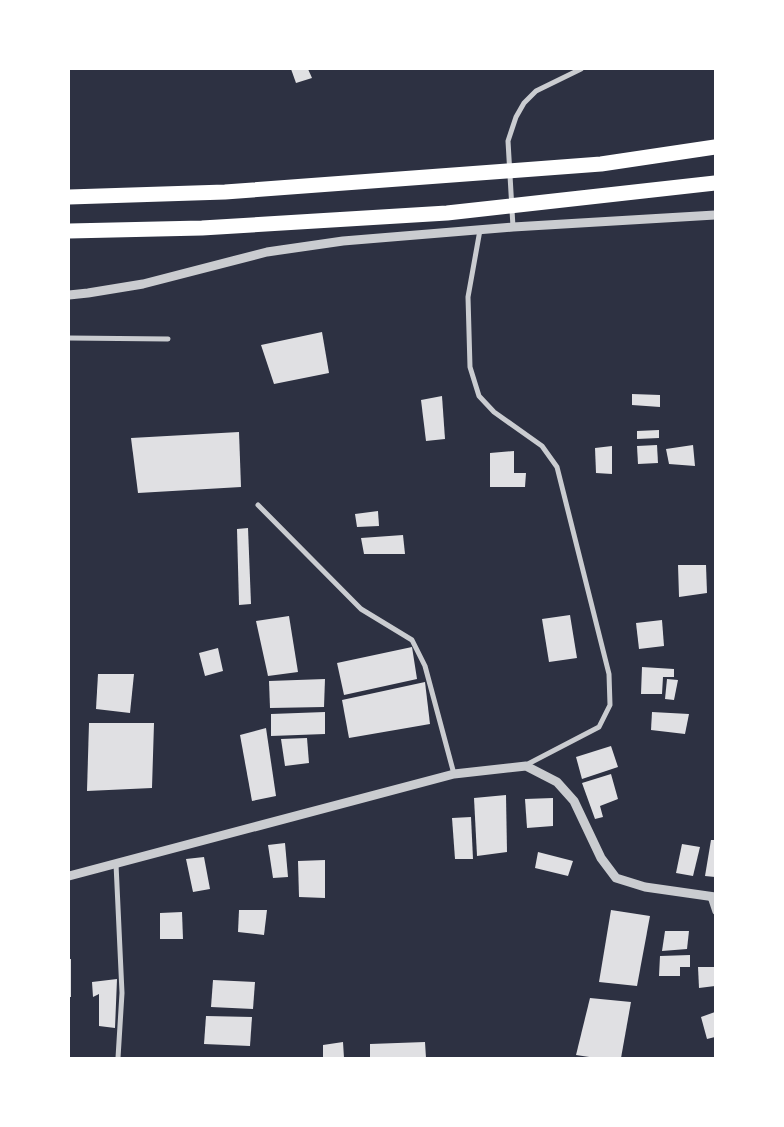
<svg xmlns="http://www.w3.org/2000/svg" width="784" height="1127" font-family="Raleway,sans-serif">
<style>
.building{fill:#e0e0e3}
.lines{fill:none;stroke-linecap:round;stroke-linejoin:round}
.minor{stroke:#caccd0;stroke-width:5}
.tertiary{stroke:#caccd0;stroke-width:9}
.motorway{stroke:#fff;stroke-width:15}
</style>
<rect width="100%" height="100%" fill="#2d3142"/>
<g class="building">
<polygon points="291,69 308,69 312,78 296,83"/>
<polygon points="322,332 329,373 274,384 261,345"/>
<polygon points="632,394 660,395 660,407 632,405"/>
<polygon points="442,396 445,439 426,441 421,400"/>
<polygon points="659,430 659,438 637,439 637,431"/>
<polygon points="239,432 241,487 138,493 131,438"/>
<polygon points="657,445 658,463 638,464 637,446"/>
<polygon points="693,445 695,466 669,464 666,449"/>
<polygon points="612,446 612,474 596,473 595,448"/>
<polygon points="514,451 514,473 526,473 525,487 490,487 490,453"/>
<polygon points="378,511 379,526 357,527 355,514"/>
<polygon points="248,528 251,604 239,605 237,529"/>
<polygon points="403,535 405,554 364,554 361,538"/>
<polygon points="678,565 706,565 707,593 679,597"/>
<polygon points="570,615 577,658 549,662 542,619"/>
<polygon points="289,616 298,672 268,676 256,621"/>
<polygon points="662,620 664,646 639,649 636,623"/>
<polygon points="412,647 417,679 344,695 337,663"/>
<polygon points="218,648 223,671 205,676 199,653"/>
<polygon points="642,667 674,669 674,677 663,677 662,694 641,694"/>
<polygon points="98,674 134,674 130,713 96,709"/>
<polygon points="325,679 324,707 270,708 269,681"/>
<polygon points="667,679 678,680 674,700 665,699"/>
<polygon points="425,682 430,724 349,738 342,700"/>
<polygon points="325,712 325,734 271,736 271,714"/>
<polygon points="652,712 689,714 685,734 651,730"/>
<polygon points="89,723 154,723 152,788 87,791"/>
<polygon points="266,728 276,796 252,801 240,735"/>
<polygon points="307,738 309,763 285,766 281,739"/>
<polygon points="611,746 618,767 582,779 576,757"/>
<polygon points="611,774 618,799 600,806 603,817 595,819 582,783"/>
<polygon points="506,795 507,852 477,856 474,798"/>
<polygon points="553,798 553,826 527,828 525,799"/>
<polygon points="471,817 473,859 455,859 452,818"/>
<polygon points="711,840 715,840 715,877 705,876"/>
<polygon points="285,843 288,877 273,878 268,845"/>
<polygon points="682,844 700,847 693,876 676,873"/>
<polygon points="538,852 573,861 568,876 535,868"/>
<polygon points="204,857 210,889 193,892 186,859"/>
<polygon points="325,860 325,898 299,897 298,861"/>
<polygon points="239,910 267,910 264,935 238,932"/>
<polygon points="611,910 650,916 637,986 599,982"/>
<polygon points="182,912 183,939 160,939 160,913"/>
<polygon points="665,931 689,931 687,949 662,951"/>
<polygon points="690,955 690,967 680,967 680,976 659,976 660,956"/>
<rect x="69" y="959" width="2" height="38"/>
<polygon points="698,967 714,967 715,986 699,988"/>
<polygon points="117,979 115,1028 99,1026 99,994 93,997 92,982"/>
<polygon points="213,980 255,982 253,1009 211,1007"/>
<polygon points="590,998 631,1002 621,1058 596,1058 576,1055"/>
<polygon points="715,1012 715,1037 707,1039 701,1017"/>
<polygon points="206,1016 252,1017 250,1046 204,1044"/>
<polygon points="343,1042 344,1058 323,1058 323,1045"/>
<polygon points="425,1042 426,1058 370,1058 370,1044"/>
</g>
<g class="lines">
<g class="minor">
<polyline points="513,227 508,141 516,117 524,103 536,91 581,69"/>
<polyline points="480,230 468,297 470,367 479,396 494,412 542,446 557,467 609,674 610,705 599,727 526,765"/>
<polyline points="69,338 168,339"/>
<polyline points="258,505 361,609 412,640 425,666 454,774"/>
<polyline points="116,864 122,993 118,1058"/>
<polyline points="710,897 715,912"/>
</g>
<g class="tertiary">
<polyline points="69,295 88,293 143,284 267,252 343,241 513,227 715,215"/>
<polyline points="69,876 454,774 526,766 557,782 574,801 601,858 616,878 645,887 715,897"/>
</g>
<g class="motorway">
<polyline points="69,197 225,192 601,164 715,147"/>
<polyline points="69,231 202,228 447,213 715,183"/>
</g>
</g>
<rect width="784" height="1127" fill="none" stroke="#ffffff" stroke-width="140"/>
</svg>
